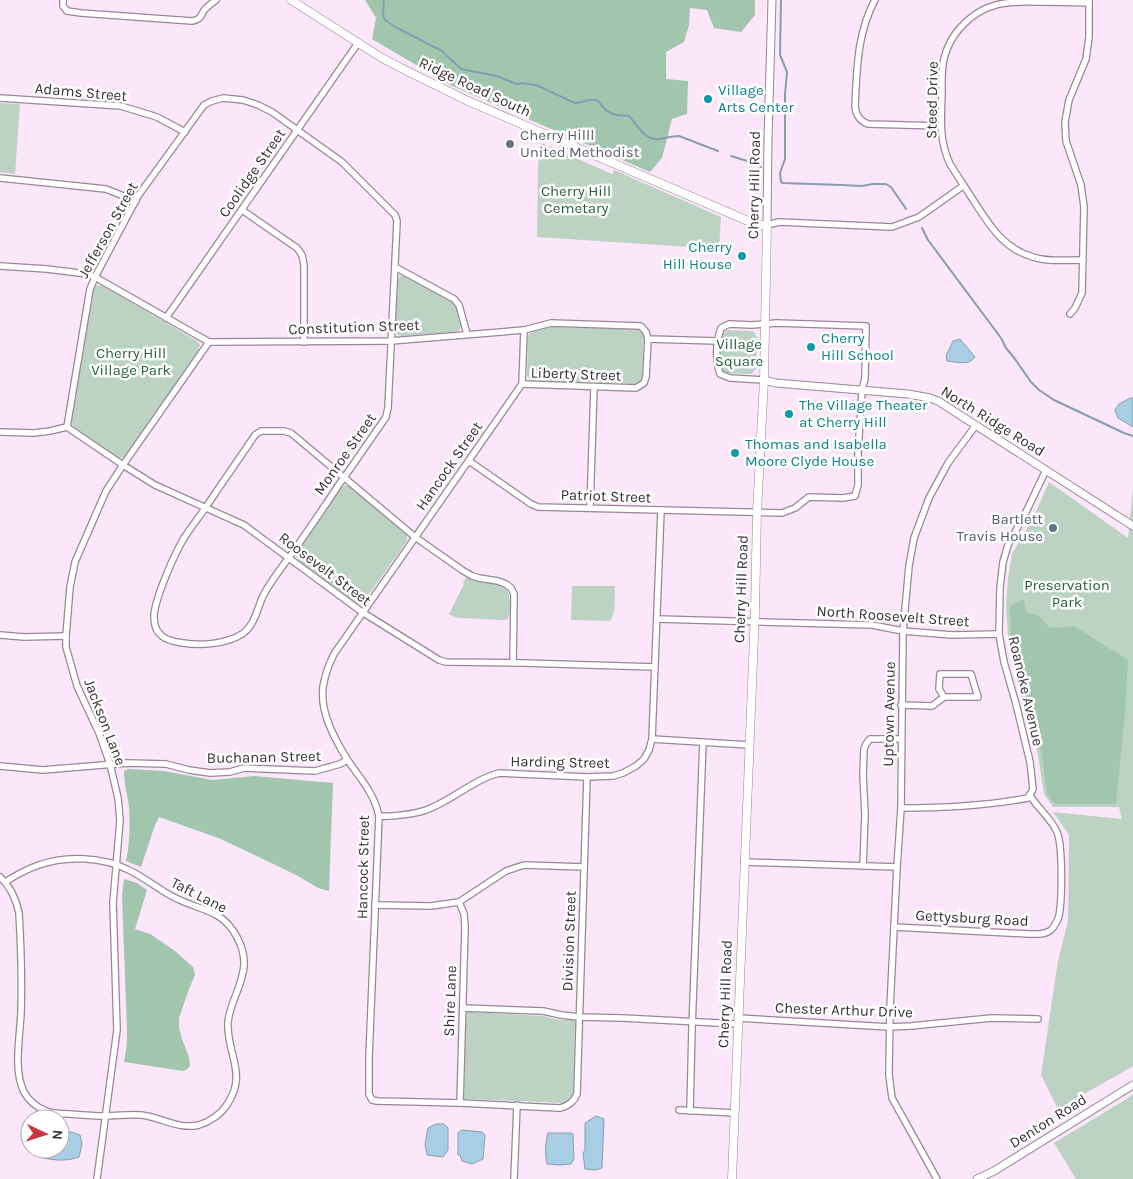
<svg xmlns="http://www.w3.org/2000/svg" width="1133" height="1179" font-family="Karla,sans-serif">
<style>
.green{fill:#bcd2c3}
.forest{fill:#a1c6ad}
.water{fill:#a8cee6;stroke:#869eb2}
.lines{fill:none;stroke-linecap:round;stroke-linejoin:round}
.stream{stroke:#869eb2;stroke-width:2}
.minor-casing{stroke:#9a8698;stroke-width:8}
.tertiary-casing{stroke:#9a8698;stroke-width:9}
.secondary-casing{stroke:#9a8698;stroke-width:9}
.minor{stroke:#fff;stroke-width:5.5}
.tertiary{stroke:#fff;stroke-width:7}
.secondary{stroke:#fff;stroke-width:8}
.culture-dot{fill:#0f9aa8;stroke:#fff;stroke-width:2}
.worship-dot{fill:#6b7280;stroke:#fff;stroke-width:2}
.service-dot{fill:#5c6f8a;stroke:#fff;stroke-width:2}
.labels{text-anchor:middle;stroke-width:5;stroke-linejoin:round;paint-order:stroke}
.street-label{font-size:15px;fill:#382f37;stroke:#fff}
.culture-label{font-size:15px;fill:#0d838f;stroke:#fff;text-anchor:start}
.worship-label{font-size:15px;fill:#5b616d;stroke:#fff;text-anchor:start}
.park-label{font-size:15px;fill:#235e3e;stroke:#fff}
.service-label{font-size:15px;fill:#4e5e75;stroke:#fff;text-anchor:end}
</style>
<rect width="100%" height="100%" fill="#fce6fa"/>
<g class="green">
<polygon points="0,103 20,104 15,174 0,172"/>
<polygon points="541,143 612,174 614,170 721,217 719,249 537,237 538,165"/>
<polygon points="404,275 407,276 454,302 461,323 460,330 456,332 403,336 398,335 395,331 398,280 400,276"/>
<polygon points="96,285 103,286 197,341 200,345 198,352 126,456 121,458 117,458 74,427 71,422 92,290"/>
<polygon points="551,327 639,329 644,334 642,378 637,384 531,381 527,376 528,336 531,332"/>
<polygon points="727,330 753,331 757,337 756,369 751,374 725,373 720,368 721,333"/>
<polygon points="1049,482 1128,538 1133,489 1133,1066 1058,1109 1041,1075 1058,961 1068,921 1069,835 1053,812 1122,819 1119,807 1053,807 1044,794 1038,755 1014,671 1008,637 1006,605 1008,579 1012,554 1034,516"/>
<polygon points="345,485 350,487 406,533 407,536 407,541 362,604 357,604 298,560 295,554 296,551 341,487"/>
<path d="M466,577C473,580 479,581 486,583C490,583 494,583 498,584C507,586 510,595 510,603C510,609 510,614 508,619L503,620L460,618L455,617L449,614L464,584L463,583Z"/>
<path d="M572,586H615C614,597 617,612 610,621L571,620Z"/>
<polygon points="467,1012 472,1012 543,1016 558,1020 575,1020 573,1100 563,1103 464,1099 466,1017"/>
<polygon points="1133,1095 1133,1179 1076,1179 1054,1143"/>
</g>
<g class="forest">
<polygon points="365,0 755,0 755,15 741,32 714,28 707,10 690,8 689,25 684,42 666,52 666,79 688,81 687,114 672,119 662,158 650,172 450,85 372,39 376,18"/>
<polygon points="1024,599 1026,612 1038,615 1050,628 1074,626 1128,660 1125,713 1116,804 1055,804 1047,794 1042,754 1030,719 1011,639 1010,606"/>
<path d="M128,769L164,771L212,780L254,776L333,783L329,891L318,888L296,875L221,839L159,817L155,825L141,867L126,861C130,843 130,824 129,806C127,794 124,782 124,771Z"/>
<polygon points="124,879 137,883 147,890 135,929 150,934 162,942 175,951 193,967 195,975 189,989 179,1018 179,1028 182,1039 189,1057 190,1066 187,1069 183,1071 124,1062 127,1043 127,1029 122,896"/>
</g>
<g class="water">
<path d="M960,339L975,357C969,366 957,362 947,361L946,356L953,341Z"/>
<polygon points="1130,398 1133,398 1133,427 1118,418 1115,410 1119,404"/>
<polygon points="596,1116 604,1119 602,1168 596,1170 585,1169 583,1153 585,1150 585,1123"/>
<polygon points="436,1124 444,1124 448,1128 448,1150 443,1157 427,1155 425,1144 428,1128"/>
<polygon points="462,1130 482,1132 485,1135 483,1159 472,1164 462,1161 460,1155 458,1155 458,1133"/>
<path d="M60,1131L71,1132L80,1135L82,1144L79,1157C65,1162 52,1160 38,1157L37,1149H60Z"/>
<path d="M548,1133H570L573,1134L574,1159L571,1164L560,1165L547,1164C545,1154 545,1143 548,1133Z"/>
</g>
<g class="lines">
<g class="stream">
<path d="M384,0L383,16L385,20L397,28L442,51L461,69L497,76L517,84L522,83L536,85L575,103C582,103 589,98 596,100C601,102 601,106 605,109C611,116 620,115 629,116C637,125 645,141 659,139C666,138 672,136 679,136L718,151"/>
<polyline points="781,0 780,55 787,72 785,94 785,159 780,173 781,182 783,183 841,185 862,186 873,184 886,184 891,187 906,209"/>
<polyline points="731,156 757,164 761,167"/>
<polyline points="922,228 928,240 1001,338 1006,348 1015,359 1031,382 1039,390 1054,400 1124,433 1133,436"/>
</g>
<g class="minor-casing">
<g id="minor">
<path d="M63,0V6L67,11L81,13L192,21C202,19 200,16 205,9C208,6 212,3 216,0"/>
<path d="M875,0C857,33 857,69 855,106C856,116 860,121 868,124L941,126"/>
<polyline points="0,98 121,106 157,117 185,132"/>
<polyline points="0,178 106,189 136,201"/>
<polyline points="242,210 297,248 302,255 304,265 304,342"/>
<polyline points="767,225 779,222 892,227 919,217 963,186"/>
<path d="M1083,260C1066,260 1048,262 1033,257C1004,249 990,226 975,203C967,190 958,177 950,164C939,141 941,118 942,93C942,81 941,67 945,55C948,45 953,36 960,28C983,2 1007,1 1039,2C1056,2 1073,2 1089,3"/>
<polyline points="0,266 47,269 87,274 95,277 209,342 391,341 524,330 551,323 641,326 646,332 648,339 718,341"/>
<polyline points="395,267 454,299 459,305 467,334"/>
<polyline points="1070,314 1075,308 1082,293 1084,207 1081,185 1066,141 1065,122 1069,100 1086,59 1089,37 1089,0"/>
<polyline points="166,318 358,43"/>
<path d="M524,330L522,384L334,654C329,664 325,675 323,687C320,712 334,738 347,759C354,770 363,780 369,791C374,799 377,807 379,816L369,1057V1094L372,1100L377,1101L460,1103L560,1108C569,1106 574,1102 577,1094L587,777"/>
<polyline points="522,384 636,388 644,383 646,377 648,339"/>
<path d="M67,427L90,289L95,277L138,196L204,105L212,101L223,98L243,100L258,105L272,112L342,162L395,215L397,221L388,408L386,417L348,472L340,483C325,506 309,529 293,552C283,566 271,580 263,596C257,609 255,625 242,634C227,644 200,646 183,643C175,642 164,640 159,633C155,629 154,621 154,615C156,596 174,555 184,538C191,527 199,517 206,507C222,483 239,459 255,435L261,431H284L291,433L415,537L462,570L472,576L479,578L498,581L506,584L511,588L514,594V600L513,663"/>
<polyline points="0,432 34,433 50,431 67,427 123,465 155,485 244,525 362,612 439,660 446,662 523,663 655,667"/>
<path d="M469,461L531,504L538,507L782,513L795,508L809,497L843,498L855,496L858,485V452L862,390L865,378L866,326L776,323L752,325L729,324L721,328C716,342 715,360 720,374L730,378L764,380"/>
<polyline points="590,508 594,387"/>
<polyline points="657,619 872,625 903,631 952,635 999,634"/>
<polyline points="0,635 24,637 66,636"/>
<polyline points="901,705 932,706 944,697 978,697 971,674 940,674 939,689 944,697"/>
<polyline points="652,739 749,745"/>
<polyline points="0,766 43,770 127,763 166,764 189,770 210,773 230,772 244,768 315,771 340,764 347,760"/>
<path d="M901,808C944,808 985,806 1028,798L1033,789L1030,762L1016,704L1004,662L999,634L1000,588L1003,562L1008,545L1026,512L1046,470"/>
<path d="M379,816C390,817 416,814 426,810C452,801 472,780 499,773L587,777L613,776L623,773L636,766L644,759L649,750L652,739L661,510"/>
<polyline points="744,862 897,867 901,808 903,631 909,566 914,538 929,498 948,463 976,425"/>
<polyline points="863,866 865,814 863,775 864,749 866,744 870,739 901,739"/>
<polyline points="897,867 890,1008 889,1075 892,1098 937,1179"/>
<path d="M0,877C11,887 16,899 19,913C21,946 22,980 21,1013C20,1037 13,1070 24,1092C29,1101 36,1107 46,1111C53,1114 62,1114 70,1114C82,1115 93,1116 104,1116C117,1116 129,1114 141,1115C161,1117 179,1130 199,1125C209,1122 220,1115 226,1106C249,1075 226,1053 228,1022C230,1002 243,985 244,965C245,947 233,925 218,916C208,910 197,907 187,903C176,899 167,894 157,887C148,881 139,875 129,870C103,857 66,855 39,865C27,869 16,875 5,882"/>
<polyline points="459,902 464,914 465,927 460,1103"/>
<polyline points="375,905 431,906 459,902 506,871 524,865 584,867"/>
<path d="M894,927L1029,934C1036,934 1045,935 1051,930C1054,927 1058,920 1059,916C1062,901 1063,846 1057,832C1051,818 1037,808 1030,795"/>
<polyline points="463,1008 543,1011 561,1015 579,1017 622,1018 738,1024"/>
<polyline points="738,1018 889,1027 911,1026 991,1018 1038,1019"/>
<polyline points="679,1110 735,1113"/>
<polyline points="690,1111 692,1028 703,742"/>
<polyline points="97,1179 117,1030 113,903 120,820 118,798 110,764 99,733 77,686 66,647 66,636 70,587 75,562 106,491 123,465 209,342"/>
<polyline points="514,1179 517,1105"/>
</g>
</g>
<g class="tertiary-casing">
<g id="tertiary">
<polyline points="767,225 768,138 772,0"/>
<polyline points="764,380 776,383 908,394 930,398 938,401 1133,526"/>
<polyline points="977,1179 994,1171 1133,1085"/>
</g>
</g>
<g class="secondary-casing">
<polyline id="secondary" points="291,0 382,58 409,72 468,101 739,217 757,225 767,225 764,380 757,512 755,611 732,1179"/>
</g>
<use href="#minor" class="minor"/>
<use href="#tertiary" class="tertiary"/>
<use href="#secondary" class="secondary"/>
</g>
<g class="culture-dot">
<circle cx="708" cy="99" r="5"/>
<circle cx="742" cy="256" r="5"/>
<circle cx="811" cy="347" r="5"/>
<circle cx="789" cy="414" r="5"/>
<circle cx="735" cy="453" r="5"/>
</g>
<circle class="worship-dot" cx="510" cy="144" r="5"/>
<circle class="service-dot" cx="1053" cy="528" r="5"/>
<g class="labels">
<g class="street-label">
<text transform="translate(475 87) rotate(25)" y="5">Ridge Road South</text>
<text transform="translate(81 92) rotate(5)" y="5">Adams Street</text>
<text transform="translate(932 100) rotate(-89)" y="5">Steed Drive</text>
<text transform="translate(252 173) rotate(-55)" y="5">Coolidge Street</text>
<text transform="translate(754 185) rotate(-89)" y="5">Cherry Hill Road</text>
<text transform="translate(108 230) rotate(-61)" y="5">Jefferson Street</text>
<text transform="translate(354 327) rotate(-2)" y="5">Constitution Street</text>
<text transform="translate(576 374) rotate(2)" y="5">Liberty Street</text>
<text transform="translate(993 421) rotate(32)" y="5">North Ridge Road</text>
<text transform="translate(345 454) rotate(-55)" y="5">Monroe Street</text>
<text transform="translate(449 466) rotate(-55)" y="5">Hancock Street</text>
<text transform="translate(606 496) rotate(2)" y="5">Patriot Street</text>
<text transform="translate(325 569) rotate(37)" y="5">Roosevelt Street</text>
<text transform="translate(741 589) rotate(-88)" y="5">Cherry Hill Road</text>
<text transform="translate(893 616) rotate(4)" y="5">North Roosevelt Street</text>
<text transform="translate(1026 691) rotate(77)" y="5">Roanoke Avenue</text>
<text transform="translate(889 714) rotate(-89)" y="5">Uptown Avenue</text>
<text transform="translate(105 722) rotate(69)" y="5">Jackson Lane</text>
<text transform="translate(264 757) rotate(-1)" y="5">Buchanan Street</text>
<text transform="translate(560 762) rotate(1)" y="5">Harding Street</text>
<text transform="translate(363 867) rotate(-89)" y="5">Hancock Street</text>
<text transform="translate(199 895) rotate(27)" y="5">Taft Lane</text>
<text transform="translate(972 918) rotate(3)" y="5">Gettysburg Road</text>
<text transform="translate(569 941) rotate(-88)" y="5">Division Street</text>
<text transform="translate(725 994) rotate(-88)" y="5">Cherry Hill Road</text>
<text transform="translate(450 1001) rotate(-88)" y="5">Shire Lane</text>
<text transform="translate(844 1010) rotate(2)" y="5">Chester Arthur Drive</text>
<text transform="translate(1048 1121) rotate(-32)" y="5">Denton Road</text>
</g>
<g class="culture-label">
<text x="718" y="95">Village<tspan x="718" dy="17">Arts Center</tspan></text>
<text x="732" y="252" text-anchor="end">Cherry<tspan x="732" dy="17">Hill House</tspan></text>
<text x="821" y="343">Cherry<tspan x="821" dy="17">Hill School</tspan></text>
<text x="799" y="410">The Village Theater<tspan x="799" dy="17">at Cherry Hill</tspan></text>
<text x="745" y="449">Thomas and Isabella<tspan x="745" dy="17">Moore Clyde House</tspan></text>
</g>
<g class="worship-label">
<text x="520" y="140">Cherry Hilll<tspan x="520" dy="17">United Methodist</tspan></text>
</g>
<g class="park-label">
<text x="576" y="196">Cherry Hill<tspan x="576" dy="17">Cemetary</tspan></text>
<text x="739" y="349">Village<tspan x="739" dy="17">Square</tspan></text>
<text x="131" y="358">Cherry Hill<tspan x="131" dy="17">Village Park</tspan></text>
<text x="1067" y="590">Preservation<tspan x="1067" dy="17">Park</tspan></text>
</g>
<g class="service-label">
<text x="1043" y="524">Bartlett<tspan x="1043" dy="17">Travis House</tspan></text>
</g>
</g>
<g transform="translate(45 1134) rotate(94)"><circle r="24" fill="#ffffff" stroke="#afacaf"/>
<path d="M0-4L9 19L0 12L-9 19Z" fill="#c63641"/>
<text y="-8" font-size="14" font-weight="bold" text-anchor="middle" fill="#382f37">N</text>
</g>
</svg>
